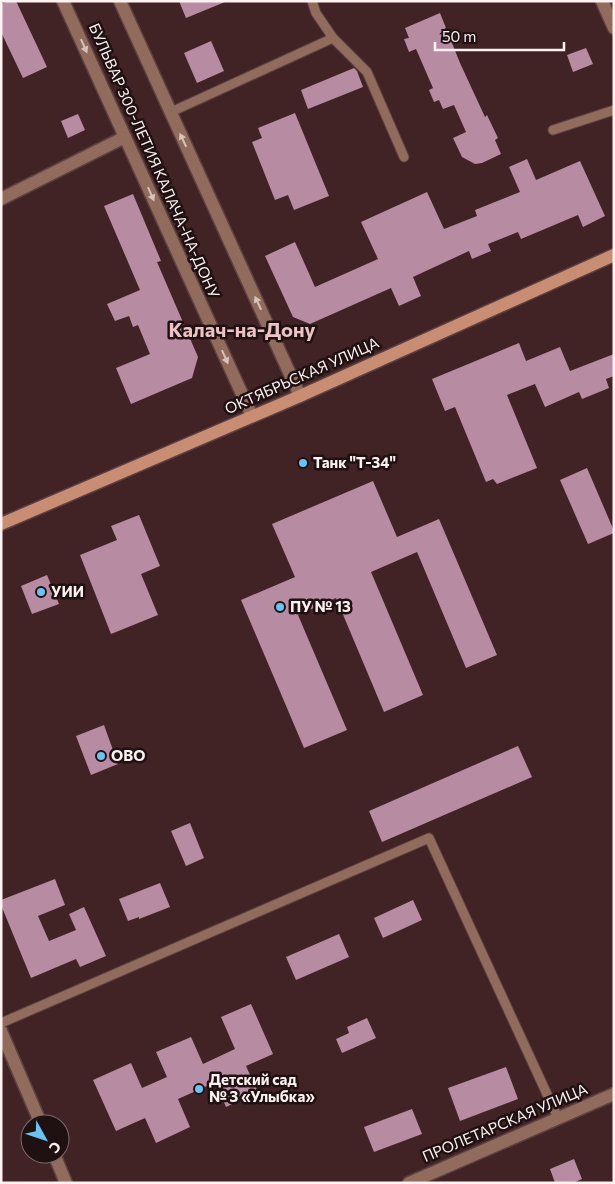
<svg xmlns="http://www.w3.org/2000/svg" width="615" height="1184" font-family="Commissioner,sans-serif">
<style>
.building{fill:#b78ba1}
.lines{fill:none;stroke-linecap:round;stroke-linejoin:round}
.lane-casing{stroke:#5c4042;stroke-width:11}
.street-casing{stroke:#5c4042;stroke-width:15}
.secondary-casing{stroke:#5c4042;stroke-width:15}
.lane{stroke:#916b5b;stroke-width:9}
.street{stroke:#916b5b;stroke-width:12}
.secondary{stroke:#c98d73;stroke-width:12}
.oneway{fill:#d8c2bc}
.poi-dot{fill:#6cc3f2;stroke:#1f1112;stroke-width:2}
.labels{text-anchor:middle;stroke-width:5;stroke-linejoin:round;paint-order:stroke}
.street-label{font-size:15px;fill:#fef1f1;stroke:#1f1112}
.poi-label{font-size:15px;font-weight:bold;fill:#fef1f1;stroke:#1f1112;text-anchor:start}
.district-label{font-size:20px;font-weight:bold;fill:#ecc2c4;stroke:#1f1112}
</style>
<rect width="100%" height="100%" fill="#422325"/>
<g class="building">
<polygon points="8,1 16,1 47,67 23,78 1,32 1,4"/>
<polygon points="179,1 225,1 225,2 186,18"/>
<polygon points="440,13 460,63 485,117 487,115 498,138 495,140 501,154 482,163 475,164 462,157 453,138 466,132 454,105 443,109 439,100 434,102 429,90 433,88 416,49 409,52 404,39 409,38 405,28"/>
<polygon points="211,41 224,71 197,83 184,53"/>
<polygon points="586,48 593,64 573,72 567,55"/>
<polygon points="354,68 357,71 363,87 308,109 301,90"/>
<polygon points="295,113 329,196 294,210 288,195 275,200 252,142 262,138 258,128"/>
<polygon points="78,114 85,130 68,138 61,121"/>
<polygon points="527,159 536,180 580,161 605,216 583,227 578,215 521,239 518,232 488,244 491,251 472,259 469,251 413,277 421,296 399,306 391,288 310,324 293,317 265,256 295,242 315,287 378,259 361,222 427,192 444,229 477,216 475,210 520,192 509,167"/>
<polygon points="133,194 161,261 157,262 198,357 192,378 131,404 116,368 150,354 138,325 133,327 129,316 115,321 107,304 140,290 104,206"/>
<polygon points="519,343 526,361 560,347 570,371 614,354 614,376 606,379 609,388 582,399 579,392 545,407 535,384 507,395 537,468 497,484 493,479 486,482 455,407 445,411 432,379"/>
<polygon points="587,468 614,531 614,533 588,544 560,480"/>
<polygon points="373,481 397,537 439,519 497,655 466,668 417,552 371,572 423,695 384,712 336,598 298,615 347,730 304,748 241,600 295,577 272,524"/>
<polygon points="139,515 160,566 141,574 158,615 111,634 80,555 117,540 111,526"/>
<polygon points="47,575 59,604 32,614 21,586"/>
<polygon points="104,725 118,764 91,775 76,736"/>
<polygon points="518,746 532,777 382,842 369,811"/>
<polygon points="190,823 204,858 186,866 171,831"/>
<polygon points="55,879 65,905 38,916 49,941 76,930 69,914 84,907 106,956 80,967 76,959 31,978 1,905 1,900"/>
<polygon points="160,883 170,907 139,919 139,917 128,921 119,899"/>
<polygon points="413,900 422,920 383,938 374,918"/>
<polygon points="339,934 349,957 296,980 286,957"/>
<polygon points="251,1004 273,1054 246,1066 258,1092 226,1107 216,1082 178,1099 190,1127 156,1143 145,1118 116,1131 93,1080 131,1063 142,1088 167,1077 156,1052 191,1037 203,1064 235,1049 221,1017"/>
<polygon points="367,1018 376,1038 342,1053 336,1039 349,1033 347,1027"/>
<polygon points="506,1067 518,1099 460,1121 448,1088"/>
<polygon points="412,1109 422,1134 374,1152 364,1127"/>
<polygon points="574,1159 582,1179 573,1183 555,1183 550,1169"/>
</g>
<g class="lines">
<g class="lane-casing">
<g id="lane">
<polyline points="312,1 316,13 333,38 367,72 404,157"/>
<polyline points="171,112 333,38"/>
<polyline points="553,130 614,110"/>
<polyline points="1,1023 429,838 558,1118"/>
</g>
</g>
<g class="street-casing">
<g id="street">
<polyline points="63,1 252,416"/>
<polyline points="120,1 300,396"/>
<polyline points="602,1 614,28"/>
<polyline points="1,199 125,137"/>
<polyline points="1,1031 41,1124"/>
<polyline points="54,1154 66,1183"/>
<polyline points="409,1183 614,1094"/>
</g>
</g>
<g class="secondary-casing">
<polyline id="secondary" points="1,524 300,396 614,255"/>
</g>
<use href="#lane" class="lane"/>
<use href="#street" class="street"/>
<use href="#secondary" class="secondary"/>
</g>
<defs><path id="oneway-solid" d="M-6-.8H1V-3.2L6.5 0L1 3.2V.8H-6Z" transform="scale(1.25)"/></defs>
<g class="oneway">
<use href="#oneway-solid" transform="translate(84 46) rotate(66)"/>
<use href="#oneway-solid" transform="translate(183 140) rotate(-115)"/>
<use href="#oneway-solid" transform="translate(151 194) rotate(66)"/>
<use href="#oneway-solid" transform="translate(258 303) rotate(-115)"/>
<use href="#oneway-solid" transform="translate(225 357) rotate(66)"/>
</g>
<g class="poi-dot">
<circle cx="303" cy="463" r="5"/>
<circle cx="41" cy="592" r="5"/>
<circle cx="280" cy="607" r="5"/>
<circle cx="101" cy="756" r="5"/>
<circle cx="199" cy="1089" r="5"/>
</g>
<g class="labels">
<g class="street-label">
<text transform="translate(154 161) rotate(66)" y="5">БУЛЬВАР 300-ЛЕТИЯ КАЛАЧА-НА-ДОНУ</text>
<text transform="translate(302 376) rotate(-24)" y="5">ОКТЯБРЬСКАЯ УЛИЦА</text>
<text transform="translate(505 1123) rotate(-23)" y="5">ПРОЛЕТАРСКАЯ УЛИЦА</text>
</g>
<g class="poi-label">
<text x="313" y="468">Танк "Т-34"</text>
<text x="51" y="597">УИИ</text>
<text x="290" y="612">ПУ № 13</text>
<text x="111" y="761">ОВО</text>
<text x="209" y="1085">Детский сад<tspan x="209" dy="17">№ 3 «Улыбка»</tspan></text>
</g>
<g class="district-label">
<text x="242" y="337">Калач-на-Дону</text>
</g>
</g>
<rect width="615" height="1184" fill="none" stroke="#fef1f1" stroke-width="5"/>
<g transform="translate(45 1139) rotate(130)"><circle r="24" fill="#1f1112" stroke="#786b6b"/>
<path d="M0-4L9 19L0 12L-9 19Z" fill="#6cc3f2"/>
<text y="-8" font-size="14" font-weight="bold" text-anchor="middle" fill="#fef1f1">С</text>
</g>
<path d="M435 42v8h129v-8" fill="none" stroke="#fef1f1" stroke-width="2.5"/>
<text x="442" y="42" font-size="15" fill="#fef1f1" stroke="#1f1112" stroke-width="4" paint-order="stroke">50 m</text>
</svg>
